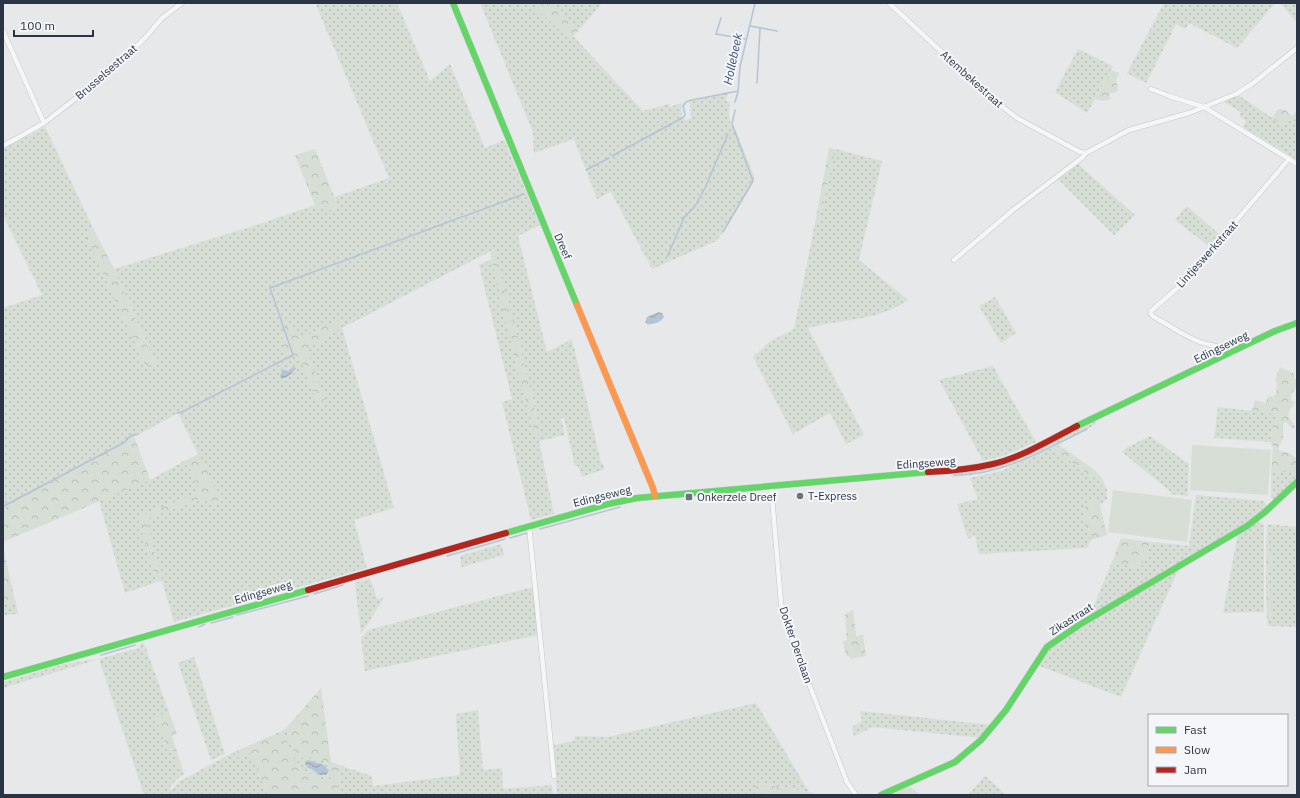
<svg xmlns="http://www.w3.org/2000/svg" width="1300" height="798" font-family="'IBM Plex Sans',sans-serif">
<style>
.grass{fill:url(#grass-dots);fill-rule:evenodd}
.forest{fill:url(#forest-crowns)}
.green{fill:#d6ded6}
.water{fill:url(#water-waves)}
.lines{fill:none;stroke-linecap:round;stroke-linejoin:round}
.stream{stroke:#b4c4d5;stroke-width:1.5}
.street-casing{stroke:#c4c6c8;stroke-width:5.5}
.fast-casing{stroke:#c4c6c8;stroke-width:7}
.slow-casing{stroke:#c4c6c8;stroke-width:7}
.jam-casing{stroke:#c4c6c8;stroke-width:7}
.street{stroke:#f5f6f7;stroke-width:4.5}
.fast{stroke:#63d668;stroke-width:6}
.slow{stroke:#ff974d;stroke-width:6}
.jam{stroke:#b3261e;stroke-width:6}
.poi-dot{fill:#6c737f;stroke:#f4f6f9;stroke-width:1.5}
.labels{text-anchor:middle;stroke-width:4;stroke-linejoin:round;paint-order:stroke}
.street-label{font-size:11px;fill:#2b3445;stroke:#f4f6f9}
.poi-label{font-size:11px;fill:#2b3445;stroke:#f4f6f9;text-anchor:start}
.water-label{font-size:12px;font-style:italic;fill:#34527a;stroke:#f4f6f9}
</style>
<defs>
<pattern id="grass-dots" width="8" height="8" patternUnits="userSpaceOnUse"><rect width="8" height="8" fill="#d6ded6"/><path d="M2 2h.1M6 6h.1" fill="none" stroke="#b8bfb9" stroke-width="1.8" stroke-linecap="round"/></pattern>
<pattern id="forest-crowns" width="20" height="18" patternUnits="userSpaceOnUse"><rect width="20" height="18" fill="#d6ded6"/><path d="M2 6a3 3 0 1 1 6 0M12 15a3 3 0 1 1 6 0" fill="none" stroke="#b8bfb9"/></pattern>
<pattern id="water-waves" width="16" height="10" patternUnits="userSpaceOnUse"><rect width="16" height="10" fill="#b4c4d5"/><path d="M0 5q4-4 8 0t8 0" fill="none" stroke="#93a0af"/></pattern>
</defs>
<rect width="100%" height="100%" fill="#e6e8ea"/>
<g class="grass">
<path d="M315,3H397L430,81L450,64L485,148L504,140L540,225L518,236L547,352L572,339L601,462L605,469L582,477L578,466H575L564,418H561L565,435L539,441L554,514L531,520L502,402L512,399L479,265L492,259L518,372L540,433L521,351L493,250L342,328L394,508L354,520L367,568L174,622L162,581L146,519L202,498L213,505L221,501L178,413L3,509V308L42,295L3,215V149L45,127L94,230L86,235L146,367L155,362L114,269L250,227L315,205L316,207L326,205L328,211L338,206L335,197L389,178ZM339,319L341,328L307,349L324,401L318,404L300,356L287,355L282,336L290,326L302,339Z"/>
<polygon points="480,3 542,3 535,8 570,39 573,36 643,111 669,104 670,107 681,103 682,118 686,120 691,118 690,102 728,92 726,101 730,103 729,114 731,126 734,126 754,176 754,179 721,235 716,241 652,269 611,192 597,199 574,139 534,153 533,132"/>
<polygon points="558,3 602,3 579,30 554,8"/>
<polygon points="1164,3 1275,3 1237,48 1189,23 1185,29 1176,24 1146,83 1127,73"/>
<polygon points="1280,3 1297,3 1297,23"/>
<polygon points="1078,49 1113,66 1087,113 1055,92"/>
<polygon points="1238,95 1283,125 1289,117 1296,121 1297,160 1243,127 1246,121 1239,116 1241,112 1223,101"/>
<path d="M835,149L882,161L859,260L908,300C879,321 841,319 808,328L864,435L846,444L830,413L793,434L753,357L769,342L794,329L816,218L820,219Z"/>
<polygon points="1077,163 1135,215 1114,235 1057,178"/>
<polygon points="1187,206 1221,236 1210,247 1175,220"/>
<polygon points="995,297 1016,333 1001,343 979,306"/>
<polygon points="993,366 1036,442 1003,456 983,461 939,380"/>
<polygon points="1218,407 1278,414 1270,442 1214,438"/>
<path d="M1095,421L1096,423C1086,432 1073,436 1061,442C1023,461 994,475 951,477L952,473L980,470L1011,461Z"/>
<polygon points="1150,436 1189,464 1188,496 1170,494 1170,491 1122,452 1126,448"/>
<path d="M1052,448L1093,478L1097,475L1103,487L1107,490V499L1100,505L1097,502L1089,501C1078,512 1086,527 1091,540L1087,548L979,554L975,535L968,539L957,504L978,499L970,478L1001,471Z"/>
<polygon points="186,460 201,492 138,517 157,582 125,593 99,501 150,480"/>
<polygon points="1289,471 1297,473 1297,476 1274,500 1271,498 1271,473"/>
<polygon points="1196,495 1264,501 1266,505 1265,508 1248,523 1089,617 1112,562 1140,568 1152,542 1189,546"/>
<polygon points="1257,522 1262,523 1264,525 1264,612 1223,613 1238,533"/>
<path d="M1267,524L1297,527V627L1268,626L1267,618L1271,616L1269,588H1266V572L1269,571C1273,566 1272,556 1270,551H1266Z"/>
<polygon points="501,544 504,555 462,567 460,556"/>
<polygon points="1180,566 1121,697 1037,665 1047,650 1069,633"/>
<polygon points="370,578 377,599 384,598 361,634 355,583"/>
<polygon points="533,587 538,635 365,671 361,638 368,630"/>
<polygon points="3,603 16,604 18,614 3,615"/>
<polygon points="142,642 145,646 169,712 156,717 167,749 172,747 178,768 182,767 184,774 178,778 170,787 171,790 180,781 234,752 236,758 251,753 268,795 144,795 99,659 3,688 3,682 64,664 99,659 139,648"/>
<polygon points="194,657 225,754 211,760 178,663"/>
<polygon points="756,703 809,792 757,783 754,791 772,795 557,795 554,745 574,741 575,736 608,737"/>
<polygon points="478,710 483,770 502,768 503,789 552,785 553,795 346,795 336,793 342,766 372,776 373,786 460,775 456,714"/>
<polygon points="860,711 992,725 981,738 873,727 854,736 852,727 862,721"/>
<path d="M286,728C287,736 294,755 302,758C303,758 308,758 309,758C319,758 324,761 331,767L329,771L324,765L309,761C312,769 316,776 326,775L328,773L327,776L332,778L330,783C301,774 291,759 282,731Z"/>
<polygon points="985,776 1006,795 968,795"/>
</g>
<g class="forest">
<polygon points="542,3 558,3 554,8 579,30 570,40 535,8"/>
<polygon points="1111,70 1119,73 1116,79 1118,91 1109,94 1111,99 1103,101 1095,99"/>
<polygon points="1280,109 1285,110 1292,116 1297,110 1297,122 1289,117 1284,125 1272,118 1277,110"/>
<polygon points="829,148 835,149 820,219 816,218"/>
<polygon points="315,149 338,206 328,211 325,205 316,208 295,155"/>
<polygon points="94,230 114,269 155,363 146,367 85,235"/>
<polygon points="494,250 521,351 540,434 535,435 518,372 490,252"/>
<path d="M339,319L342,328L307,349L325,401L318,405L300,356L290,358C282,351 281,337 284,328C291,323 297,334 302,338Z"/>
<path d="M1280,367L1295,374L1294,378L1296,380L1297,386L1291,395V401L1295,402C1287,414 1286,415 1295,426L1293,429L1285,421L1283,425V438L1278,449L1281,451L1289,453L1297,459V473L1289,471L1271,473L1273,446L1270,442L1278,415L1252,411L1255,400L1265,403L1269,396L1273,397L1276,394L1277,382L1275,380Z"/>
<polygon points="134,436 150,480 3,542 3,509"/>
<polygon points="1059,445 1096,471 1102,478 1107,490 1103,487 1097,475 1093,478 1052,448"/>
<polygon points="199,454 221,501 213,505 202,498 146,519 162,581 157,582 138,517 201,492 186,460"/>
<path d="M1089,501L1097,502L1100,505L1107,535L1091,540C1085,527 1078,513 1089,501Z"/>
<polygon points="1121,538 1152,542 1140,568 1112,562"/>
<polygon points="3,547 16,604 3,603"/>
<polygon points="1268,550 1271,553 1272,566 1269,571 1266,572 1266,551"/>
<polygon points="1266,588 1270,588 1272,614 1267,618"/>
<polygon points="853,610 856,636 863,635 866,656 850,659 849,656 846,656 843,641 847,640 845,614"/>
<path d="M321,688L331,762L342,766L336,793L346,795H268L251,754L236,758L234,752L282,731C291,758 301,774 330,783L332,778L327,776L331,767C324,761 318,758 308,758C307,758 304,758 302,758C293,754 287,737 286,728Z"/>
<polygon points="169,712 177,734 172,736 182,767 178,768 172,748 167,749 156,717"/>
<path d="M757,783L814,793V795C795,795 772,798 753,791V787Z"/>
<polygon points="908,786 921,795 885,795"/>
</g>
<g class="green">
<polygon points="1192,445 1271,450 1268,495 1190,490"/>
<polygon points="1113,490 1192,500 1187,542 1108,532"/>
</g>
<g class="water">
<path d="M658,312L662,313L664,317C661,322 653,325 647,324L645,322L647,317Z"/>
<polygon points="293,367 296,368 291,374 285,378 280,378 282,370 289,371"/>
<polygon points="308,760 324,765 329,771 328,773 326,775 319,775 312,769 308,768 305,764"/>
</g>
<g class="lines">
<g class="stream">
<polyline points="721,18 716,34 745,39"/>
<polyline points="750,26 777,31"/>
<polyline points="757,83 760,29"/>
<polyline points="735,102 738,92"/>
<polyline points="612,156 684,117 685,114 683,106 686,102 692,100 738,91 740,67 755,3"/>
<polyline points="586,170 609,158"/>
<polyline points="723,232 753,181 732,124 735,110"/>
<polyline points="667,257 684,218 695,206 705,188 728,134"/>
<polyline points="177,413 182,412 293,355 270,288 524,194"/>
<path d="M955,475C1004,475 1044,450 1087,429"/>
<polyline points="4,506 125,442 129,437 136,434"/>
<polyline points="540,529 620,507"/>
<polyline points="510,538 527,533"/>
<polyline points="447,556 505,539"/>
<polyline points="314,594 343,585"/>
<polyline points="237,615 308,596"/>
<polyline points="211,623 233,617"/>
<polyline points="199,627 205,624"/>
<polyline points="101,655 135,645"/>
</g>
<g class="street-casing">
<g id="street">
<polyline points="889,3 990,97 1017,118 1080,152 1086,153"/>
<polyline points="3,31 44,123"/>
<polyline points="1151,89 1169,96 1204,107 1297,164"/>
<polyline points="3,146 44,123 84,92 123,59 145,38 162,18 182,3"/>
<polyline points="954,260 1013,210 1083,157 1086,153 1129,130 1189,113 1236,94 1252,84 1297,48"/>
<path d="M1233,353C1223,346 1211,346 1200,342C1184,336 1169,325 1154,317L1151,314V311L1182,284L1289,159"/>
<polyline points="771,485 781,603 783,614 790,635 847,782 856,795"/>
<polyline points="529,526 554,776"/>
</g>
</g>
<g class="fast-casing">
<g id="fast">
<polyline points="453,3 577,305"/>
<polyline points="1077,426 1275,331 1297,323"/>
<polyline points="506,533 608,504 637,498 928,472"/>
<polyline points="3,677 308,590"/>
<polyline points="881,795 955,762 981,740 1006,710 1047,647 1079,625 1247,526 1265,512 1297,482"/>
</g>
</g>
<g class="slow-casing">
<polyline id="slow" points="577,305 653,488 655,496"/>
</g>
<g class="jam-casing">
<g id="jam">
<path d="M928,472C950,471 972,469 993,464C1022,457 1050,440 1077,426"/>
<polyline points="308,590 506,533"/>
</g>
</g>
<use href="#street" class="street"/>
<use href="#fast" class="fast"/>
<use href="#slow" class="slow"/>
<use href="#jam" class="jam"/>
</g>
<g class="poi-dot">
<circle cx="800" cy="496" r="4"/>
<rect x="685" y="493" width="8" height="8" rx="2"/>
</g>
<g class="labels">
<g class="street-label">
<text transform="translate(106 72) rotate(-41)" y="4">Brusselsestraat</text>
<text transform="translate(972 79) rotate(42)" y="4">Atembekestraat</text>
<text transform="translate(563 246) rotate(67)" y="4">Dreef</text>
<text transform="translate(1207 254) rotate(-48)" y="4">Lintjeswerkstraat</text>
<text transform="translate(1221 347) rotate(-26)" y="4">Edingseweg</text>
<text transform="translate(926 463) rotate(-4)" y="4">Edingseweg</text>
<text transform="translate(602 496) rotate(-14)" y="4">Edingseweg</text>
<text transform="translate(263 592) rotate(-16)" y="4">Edingseweg</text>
<text transform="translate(1071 619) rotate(-33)" y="4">Zikastraat</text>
<text transform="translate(796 645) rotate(71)" y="4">Dokter Derolaan</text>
</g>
<g class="poi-label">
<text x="808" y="500">T-Express</text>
<text x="697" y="501">Onkerzele Dreef</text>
</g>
<g class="water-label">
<text transform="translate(733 59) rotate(-78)" y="4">Hollebeek</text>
</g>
</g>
<rect width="1300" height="798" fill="none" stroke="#2b3445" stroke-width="8"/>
<rect x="1148" y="714" width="140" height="72" fill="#f4f6f9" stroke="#a4a8b1"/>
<rect x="1156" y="727" width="20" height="6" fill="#63d668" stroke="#a4a8b1"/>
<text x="1184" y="734" font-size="12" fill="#2b3445">Fast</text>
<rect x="1156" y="747" width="20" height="6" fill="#ff974d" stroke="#a4a8b1"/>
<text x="1184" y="754" font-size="12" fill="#2b3445">Slow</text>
<rect x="1156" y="767" width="20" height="6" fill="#b3261e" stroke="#a4a8b1"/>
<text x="1184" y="774" font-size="12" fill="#2b3445">Jam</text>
<path d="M14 30v6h79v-6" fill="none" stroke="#2b3445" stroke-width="2"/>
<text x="20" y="30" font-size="12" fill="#2b3445" stroke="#f4f6f9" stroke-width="3" paint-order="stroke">100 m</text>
</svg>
